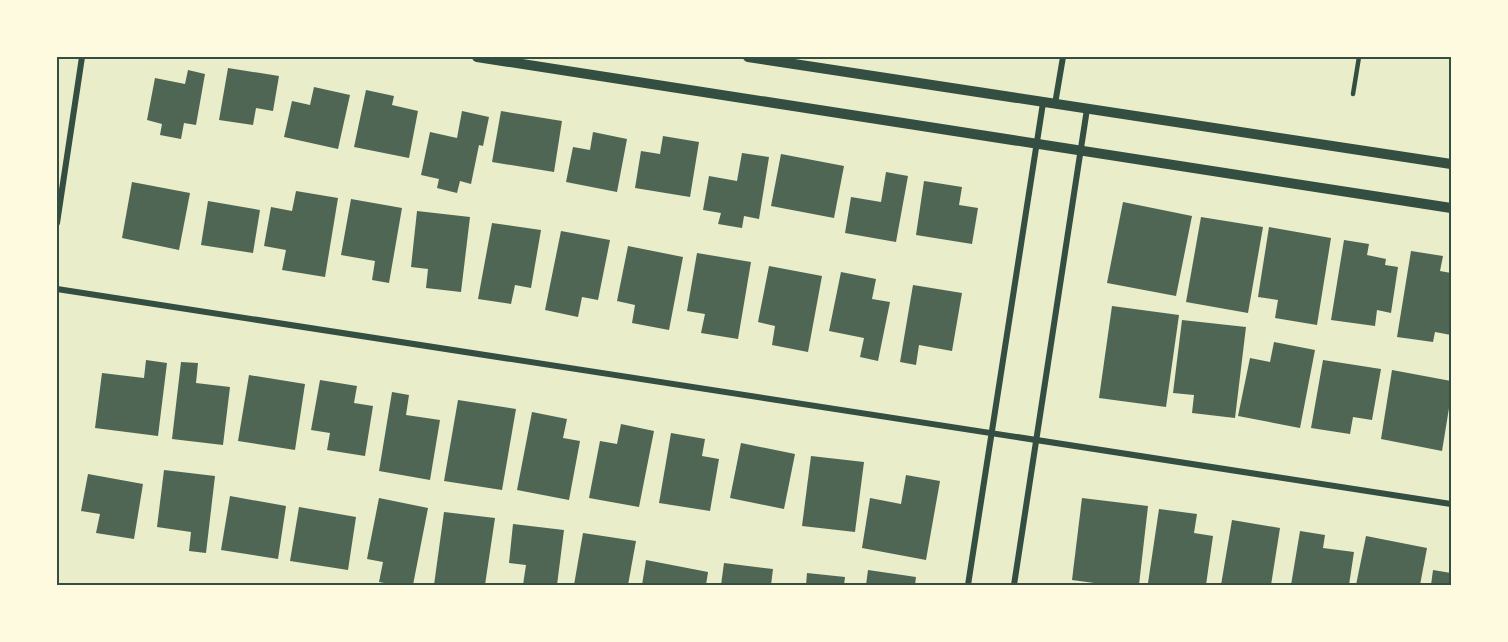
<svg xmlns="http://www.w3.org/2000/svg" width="1508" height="642" font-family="'Work Sans',sans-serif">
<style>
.building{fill:#4f6655}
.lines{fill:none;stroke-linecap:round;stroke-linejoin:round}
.service{stroke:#344e41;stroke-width:4.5}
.minor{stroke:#344e41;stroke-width:6}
.tertiary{stroke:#344e41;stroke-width:10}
.neatline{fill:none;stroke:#344e41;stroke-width:2}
</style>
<rect width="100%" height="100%" fill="#e9edc9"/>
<g class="building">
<polygon points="228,68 279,76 273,111 256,108 253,125 219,120"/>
<polygon points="188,70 205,74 196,125 184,123 181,139 160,135 162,124 147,120 155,78 185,84"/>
<polygon points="314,87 350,95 338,149 284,137 292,101 310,105"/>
<polygon points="366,90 394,96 392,105 418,111 409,158 354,147"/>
<polygon points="462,111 489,117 483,146 479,145 471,184 460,181 457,193 437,188 439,179 421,175 430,132 457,138"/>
<polygon points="501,111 562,121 554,172 492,162"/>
<polygon points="593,132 627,139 617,192 566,182 573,147 590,150"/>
<polygon points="663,136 699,142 690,197 635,188 641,151 660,154"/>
<polygon points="742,153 769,157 759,219 744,216 742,228 718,224 721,213 703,210 709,176 737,181"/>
<polygon points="781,154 844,166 834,218 771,206"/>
<polygon points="886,172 908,176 896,242 845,233 851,197 881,202"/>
<polygon points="924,181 962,187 959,205 978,208 972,244 916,235"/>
<polygon points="132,182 190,193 179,250 122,238"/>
<polygon points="296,191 338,198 325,277 282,270 286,250 264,246 271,207 292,211"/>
<polygon points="351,199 402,208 389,283 372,280 375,261 341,255"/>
<polygon points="208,201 260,210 253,253 201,245"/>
<polygon points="1123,202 1192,216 1176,296 1107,283"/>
<polygon points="417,211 470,217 461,292 426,288 428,269 411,267"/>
<polygon points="1201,217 1263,227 1248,313 1186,302"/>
<polygon points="492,223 541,230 531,288 515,285 511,304 478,299"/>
<polygon points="1269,227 1331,238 1317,325 1275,318 1278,300 1258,297"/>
<polygon points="561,231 610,240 598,300 582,297 578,317 545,310"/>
<polygon points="1344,240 1369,244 1367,255 1386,259 1385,265 1398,267 1391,313 1377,310 1375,326 1331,320"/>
<polygon points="628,246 683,257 669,330 632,323 635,305 617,301"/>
<polygon points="1411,251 1443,256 1440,271 1451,273 1451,335 1435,332 1433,342 1397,337"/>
<polygon points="697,253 751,262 738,339 701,333 705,314 687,311"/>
<polygon points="769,266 822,276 808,352 772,345 775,326 758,322"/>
<polygon points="841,272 876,279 872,299 890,302 878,361 860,357 864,338 829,331"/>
<polygon points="913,285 962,293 952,351 919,345 916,365 900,362"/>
<polygon points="1112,306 1179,315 1166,407 1099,398"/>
<polygon points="1182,320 1246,327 1235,418 1192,413 1194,395 1173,393"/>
<polygon points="1274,342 1315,350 1300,428 1238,416 1250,358 1270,362"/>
<polygon points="146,360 167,363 158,436 95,428 102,373 144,378"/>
<polygon points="1323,360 1381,369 1372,420 1353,417 1350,434 1311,428"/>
<polygon points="181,362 198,363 196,383 230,387 223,445 172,439"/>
<polygon points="1392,370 1451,381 1451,396 1442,451 1381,439"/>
<polygon points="249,375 305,384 295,450 238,441"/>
<polygon points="320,380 357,386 354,403 373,406 365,456 327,450 330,433 311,430"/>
<polygon points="392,392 409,395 406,415 440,420 430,480 379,471"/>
<polygon points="458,400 516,409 502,490 444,481"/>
<polygon points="532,412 567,419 563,438 580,441 569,500 517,490"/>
<polygon points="621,424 654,431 639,507 589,498 600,441 617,444"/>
<polygon points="671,433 705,439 702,456 719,459 710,511 659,503"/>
<polygon points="741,443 795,454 784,509 730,498"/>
<polygon points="811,456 864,462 855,532 802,526"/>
<polygon points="164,470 215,476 206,553 189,551 191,532 157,527"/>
<polygon points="88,474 143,484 134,539 96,533 100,514 81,511"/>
<polygon points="906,475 940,481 926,560 862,548 870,498 901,504"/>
<polygon points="230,496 286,506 278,559 221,550"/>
<polygon points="379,498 428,508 413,585 394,585 379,582 383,562 367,559"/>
<polygon points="1082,498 1148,506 1139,585 1109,585 1072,580"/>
<polygon points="299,507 356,517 348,570 290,561"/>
<polygon points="1159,509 1197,514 1194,533 1213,536 1206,585 1163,585 1148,583"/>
<polygon points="444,512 495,518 485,585 434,585"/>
<polygon points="1232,520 1280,528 1271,585 1221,585"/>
<polygon points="513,524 564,530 557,585 523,585 526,565 509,563"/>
<polygon points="1300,531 1325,535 1323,548 1354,552 1349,585 1291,585"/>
<polygon points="583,533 636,541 628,585 574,585"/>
<polygon points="1366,536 1427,548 1420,585 1356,585"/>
<polygon points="646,560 708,572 706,585 642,585"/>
<polygon points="724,563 773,569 771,585 721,585"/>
<polygon points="868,570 916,577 915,585 866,585"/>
<polygon points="1433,570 1451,573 1451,585 1431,585"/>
<polygon points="807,573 845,577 844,585 806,585"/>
</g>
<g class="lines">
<polyline class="service" points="1353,94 1359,57"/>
<g class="minor">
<polyline points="1055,104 1063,57"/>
<polyline points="57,223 82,57"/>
<polyline points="57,289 1451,504"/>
<polyline points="968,585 1043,103"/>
<polyline points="1014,585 1087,109"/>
</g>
<g class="tertiary">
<polyline points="477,57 1451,208"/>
<polyline points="748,57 1451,164"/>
</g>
</g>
<rect width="1508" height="642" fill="none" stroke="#fefae0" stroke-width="117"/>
<rect x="58" y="58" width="1392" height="526" class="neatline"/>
</svg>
